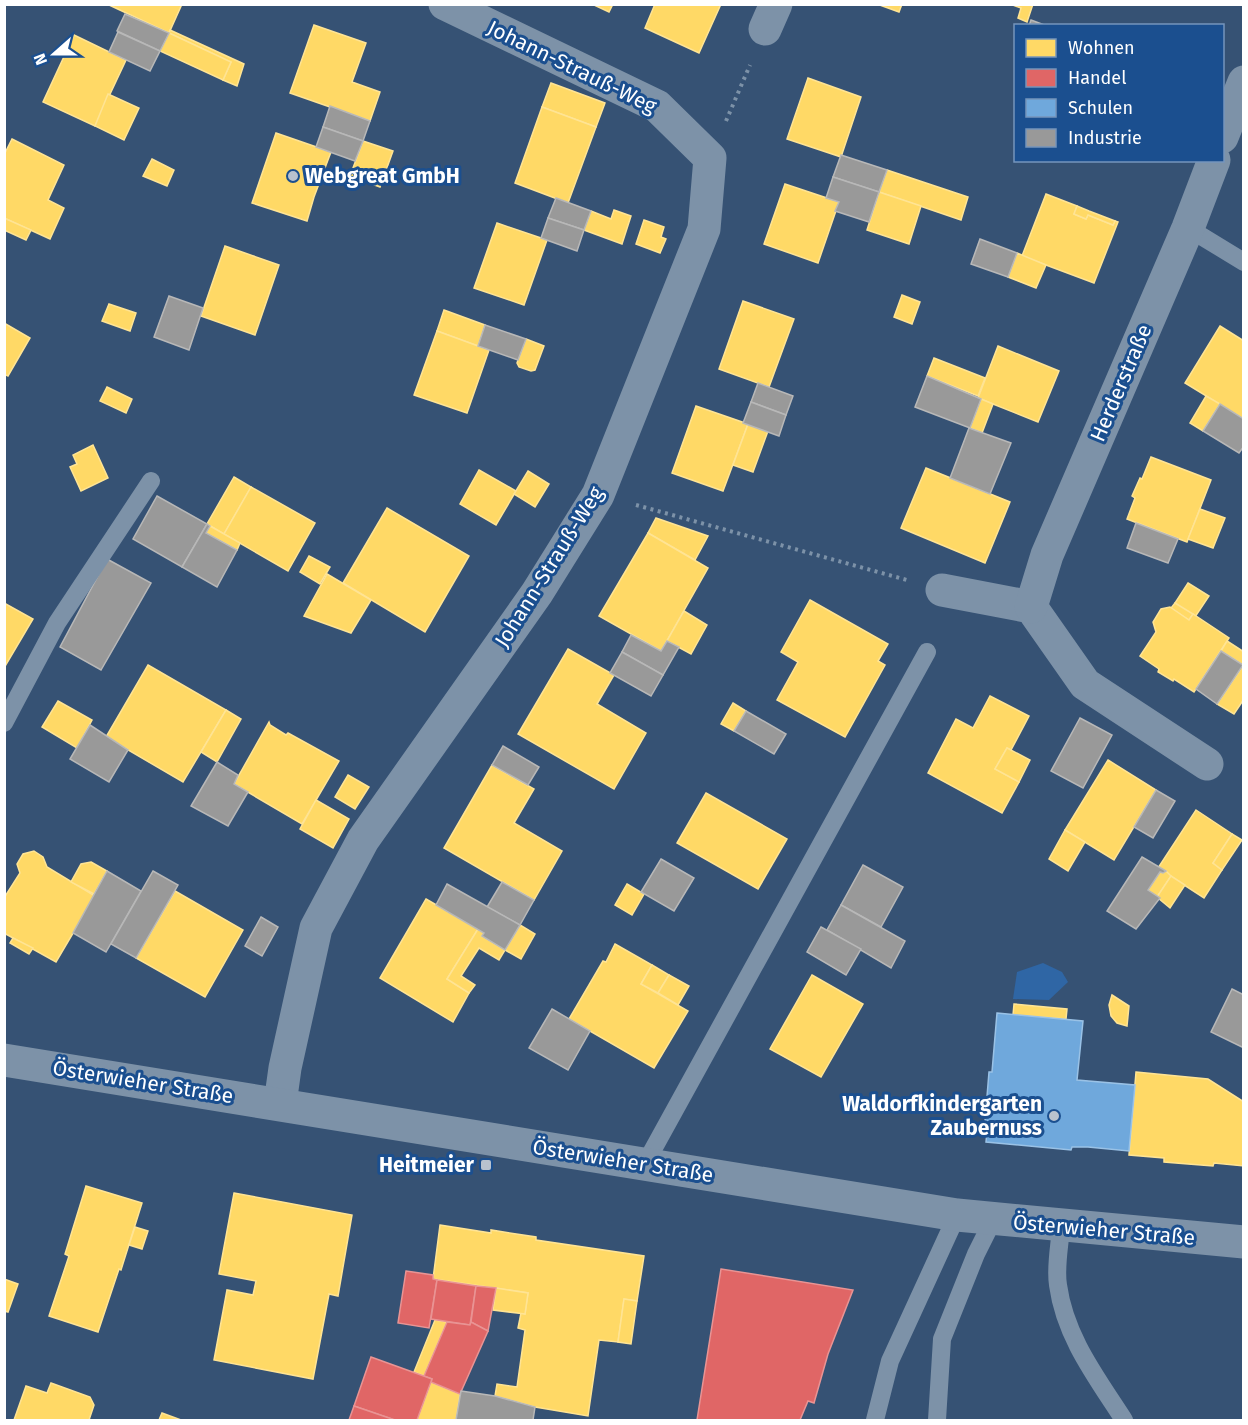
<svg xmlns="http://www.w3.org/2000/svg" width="1248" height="1425" font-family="'Fira Sans',sans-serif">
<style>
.green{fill:#2f66a5}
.homes{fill:#ffd966;stroke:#ffe494;stroke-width:1.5}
.shops{fill:#e06666;stroke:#e99494;stroke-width:1.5}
.schools{fill:#6fa8dc;stroke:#9ac2e6;stroke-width:1.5}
.industry{fill:#999;stroke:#b8b8b8;stroke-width:1.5}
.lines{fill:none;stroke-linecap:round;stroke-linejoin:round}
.path{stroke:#7d92a8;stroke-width:4;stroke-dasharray:3 4.5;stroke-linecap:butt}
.service{stroke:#7d92a8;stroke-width:18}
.minor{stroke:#7d92a8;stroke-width:33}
.tertiary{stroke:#7d92a8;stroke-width:33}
.poi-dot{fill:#b9c2ce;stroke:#1b4f8f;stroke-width:2}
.labels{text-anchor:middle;stroke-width:6;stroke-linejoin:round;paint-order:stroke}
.street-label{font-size:21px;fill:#fff;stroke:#1b4f8f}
.poi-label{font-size:21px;font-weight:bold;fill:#fff;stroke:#1b4f8f;text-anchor:end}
</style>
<rect width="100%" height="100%" fill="#365274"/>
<polygon class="green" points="1043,963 1062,972 1068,982 1049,1000 1013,999 1017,972"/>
<g class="homes">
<polygon points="107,4 182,4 169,33"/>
<polygon points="592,4 613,4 609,12"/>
<polygon points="655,4 721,4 699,53 645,28"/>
<polygon points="877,4 902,4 899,12"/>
<polygon points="1010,4 1033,4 1027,22 1018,18 1021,8"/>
<polygon points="314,25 366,43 352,82 380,92 370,121 290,93"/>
<polygon points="170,30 244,64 237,86 223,80 231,62 169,33"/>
<polygon points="169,33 231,62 223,80 160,51"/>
<polygon points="74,35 126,60 95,126 43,102"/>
<polygon points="808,78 861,97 841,157 787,139"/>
<polygon points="551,83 605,103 596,127 542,107"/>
<polygon points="108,94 139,108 124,140 95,126"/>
<polygon points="542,107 596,127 568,203 515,183"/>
<polygon points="276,133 331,152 314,197 307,221 252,203"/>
<polygon points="12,139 64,165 48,200 64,208 50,239 4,218 4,155"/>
<polygon points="363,141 393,151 380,187 350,176"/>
<polygon points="152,159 174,170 167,186 143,176"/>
<polygon points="887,170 968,197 961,220 879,192"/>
<polygon points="785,184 839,202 818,263 764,244"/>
<polygon points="879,192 921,206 909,244 867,230"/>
<polygon points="1046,194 1077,206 1074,214 1086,219 1088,215 1113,225 1115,221 1118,222 1094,283 1022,256"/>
<polygon points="1077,206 1089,211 1115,221 1113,225 1088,215 1086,219 1074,214"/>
<polygon points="614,210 631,216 622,244 584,230 591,211 611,219"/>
<polygon points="4,218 31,230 26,240 4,230"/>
<polygon points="644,220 664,227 661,237 666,239 660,253 636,244"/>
<polygon points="497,223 547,240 524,305 474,288"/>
<polygon points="225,246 279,265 255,335 201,316"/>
<polygon points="1017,253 1046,265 1036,288 1008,277"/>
<polygon points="902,295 920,302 912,324 894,317"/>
<polygon points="743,301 794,319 769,387 719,369"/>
<polygon points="109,304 136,313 130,331 102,321"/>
<polygon points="444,310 485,325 478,346 437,331"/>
<polygon points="4,323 30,338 8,376 4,374"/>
<polygon points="1220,326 1244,341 1244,417 1242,418 1185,383"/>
<polygon points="437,331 489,350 467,413 414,395"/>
<polygon points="526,339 544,346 535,370 531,371 519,367 517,363"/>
<polygon points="998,346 1059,371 1038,422 978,398"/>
<polygon points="934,358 985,378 978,396 927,376"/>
<polygon points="107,387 132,399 126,413 100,401"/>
<polygon points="1206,396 1220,404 1203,431 1190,423"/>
<polygon points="981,399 993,404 982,433 970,428"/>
<polygon points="696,406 748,424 723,491 672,473"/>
<polygon points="748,424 768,431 753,472 733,465"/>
<polygon points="93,445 108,478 81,491 70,467 77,464 73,455"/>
<polygon points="1151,457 1211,480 1187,542 1127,519 1135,498 1132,496 1140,478 1142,479"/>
<polygon points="926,468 1010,502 985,563 901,528"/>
<polygon points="479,470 516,491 496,525 460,504"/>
<polygon points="528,471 549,484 535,507 514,494"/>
<polygon points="234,477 251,487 224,534 207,524"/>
<polygon points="251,487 315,523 288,571 224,534"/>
<polygon points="387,508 469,556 425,632 343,583"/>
<polygon points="1200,509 1225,518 1213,548 1188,539"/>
<polygon points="656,518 708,536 695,560 648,533"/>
<polygon points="210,526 240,543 237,550 206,533"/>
<polygon points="648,533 708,568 661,651 599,616"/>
<polygon points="309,556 330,567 320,584 300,572"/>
<polygon points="327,574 371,600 351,633 304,616"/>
<polygon points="1188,583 1209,596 1195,617 1175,603"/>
<polygon points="810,600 888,644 878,661 885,665 845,737 777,700 798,662 781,652"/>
<polygon points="4,603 33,619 4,668"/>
<polygon points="1175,603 1193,614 1189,620 1171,608"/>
<polygon points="1170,607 1189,620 1193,614 1229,638 1194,692 1174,679 1173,681 1158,672 1159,669 1140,656 1156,632 1153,622 1161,609"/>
<polygon points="684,611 707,625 691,654 667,641"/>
<polygon points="1227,641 1244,652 1243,665 1221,651"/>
<polygon points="568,649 614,675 597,704 646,733 614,789 518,734"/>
<polygon points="1244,664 1244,699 1234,714 1217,704"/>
<polygon points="148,665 226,710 183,782 106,737"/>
<polygon points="990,696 1029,716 1011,750 1007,748 995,769 1019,782 1002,813 928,773 956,719 973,728"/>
<polygon points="58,701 92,720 77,748 42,727"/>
<polygon points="733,703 746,711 734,731 721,724"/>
<polygon points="226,710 241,719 217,762 201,752"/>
<polygon points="269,722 270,725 286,735 288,733 339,761 302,824 234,784"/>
<polygon points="1007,748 1030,760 1019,782 995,769"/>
<polygon points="1108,760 1156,790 1114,860 1065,830"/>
<polygon points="492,765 534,789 514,823 562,851 534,900 444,848"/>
<polygon points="348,775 369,787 355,809 335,797"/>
<polygon points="706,793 787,839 758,889 677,843"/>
<polygon points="316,800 349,819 333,848 300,829"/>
<polygon points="1196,810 1232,834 1213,863 1222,870 1204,898 1158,868"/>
<polygon points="1065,830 1085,842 1068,871 1049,859"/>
<polygon points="1232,834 1242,840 1222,870 1213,863"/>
<polygon points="34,851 43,857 47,867 95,896 56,962 4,933 4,898 20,873 17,864 23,854"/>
<polygon points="91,862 107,871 94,894 71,882 81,864"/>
<polygon points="1166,871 1171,876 1157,897 1148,890 1160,872 1163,873"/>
<polygon points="1171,876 1185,885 1170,908 1157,897"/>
<polygon points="627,884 644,894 632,915 615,905"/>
<polygon points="175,891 243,930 205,997 136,958"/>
<polygon points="426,899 478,929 447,979 469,993 453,1022 380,978"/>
<polygon points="520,925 535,934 521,959 505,950"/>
<polygon points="478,929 484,933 482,936 505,950 499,960 479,948 461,976 475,985 469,993 447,979"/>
<polygon points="13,938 33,948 29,954 10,943"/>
<polygon points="615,944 652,965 641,984 688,1011 654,1068 569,1019 603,961 606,962"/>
<polygon points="652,965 669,975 658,993 641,984"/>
<polygon points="669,975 689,986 678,1005 658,993"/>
<polygon points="812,975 863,1004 821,1077 770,1049"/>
<polygon points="1112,995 1129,1006 1127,1026 1117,1023 1111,1016 1109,1005"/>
<polygon points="1014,1004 1067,1009 1066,1019 1013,1015"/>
<polygon points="1136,1072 1208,1079 1244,1102 1244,1166 1214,1163 1213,1166 1188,1164 1164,1162 1164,1158 1129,1155"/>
<polygon points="86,1186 142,1203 121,1270 119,1269 98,1332 49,1316 69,1256 65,1254"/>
<polygon points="234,1193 352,1215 338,1296 329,1294 313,1379 214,1360 227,1290 253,1295 256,1281 219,1274"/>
<polygon points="440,1225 491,1233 491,1230 536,1237 536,1240 644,1256 637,1301 624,1299 618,1342 599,1340 588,1416 535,1407 495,1396 497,1384 517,1387 525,1330 518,1328 521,1313 525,1314 528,1293 433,1279"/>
<polygon points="135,1227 148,1231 142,1249 129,1245"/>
<polygon points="4,1279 18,1284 8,1312 4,1311"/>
<polygon points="496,1288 528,1293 525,1314 493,1310"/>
<polygon points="624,1299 637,1301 631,1344 618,1342"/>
<polygon points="435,1320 447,1322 424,1376 414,1372"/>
<polygon points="431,1382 460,1394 456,1420 417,1420"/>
<polygon points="51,1383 90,1397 94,1405 89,1420 14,1420 26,1386 47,1393"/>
<polygon points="162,1413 181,1420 159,1420"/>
</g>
<g class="shops">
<polygon points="721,1269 853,1290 828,1354 814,1403 808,1401 800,1420 697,1420"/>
<polygon points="406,1271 433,1275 433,1279 437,1280 429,1328 398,1323"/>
<polygon points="437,1280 476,1286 470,1325 431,1319"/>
<polygon points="476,1286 496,1288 488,1331 471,1322"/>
<polygon points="447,1322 470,1325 471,1322 488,1331 460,1394 431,1382 432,1379 424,1376"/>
<polygon points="371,1357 432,1379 417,1420 395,1420 354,1406"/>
<polygon points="354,1406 392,1419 392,1420 349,1420"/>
</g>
<polygon class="schools" points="997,1013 1083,1021 1077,1080 1135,1085 1129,1151 1088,1147 1072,1147 1071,1150 986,1142 988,1121 985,1121 989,1072 992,1072"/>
<g class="industry">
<polygon points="125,14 169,33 160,51 117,31"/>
<polygon points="1031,20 1047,26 1029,26"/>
<polygon points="118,32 160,51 150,71 109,52"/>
<polygon points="330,106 370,121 363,141 323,127"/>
<polygon points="323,127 363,141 355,161 316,147"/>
<polygon points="841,155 887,170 879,192 833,177"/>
<polygon points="833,177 879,192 869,222 835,211 839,202 826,198"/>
<polygon points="556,198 591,211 584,230 548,218"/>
<polygon points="548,218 584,230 577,251 541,238"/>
<polygon points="980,239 1017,253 1008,277 971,264"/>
<polygon points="169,296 203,308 189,350 154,337"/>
<polygon points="485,325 526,339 518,360 478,346"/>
<polygon points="927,376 981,399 970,428 915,407"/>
<polygon points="758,383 793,396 786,415 751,402"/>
<polygon points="751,402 786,415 779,436 743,423"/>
<polygon points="1220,404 1242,418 1244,417 1244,446 1239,453 1203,431"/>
<polygon points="969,428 1011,443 990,494 950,478"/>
<polygon points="157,496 207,524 182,567 133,539"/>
<polygon points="1136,523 1178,539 1168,563 1127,548"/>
<polygon points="207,524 210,526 206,533 237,550 217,587 182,567"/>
<polygon points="107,559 151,583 101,670 60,647"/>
<polygon points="631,635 661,651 667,641 679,647 663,675 622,652"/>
<polygon points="1221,651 1243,665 1217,704 1196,689"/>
<polygon points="622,652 663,675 651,696 610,673"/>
<polygon points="746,711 786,734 774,754 734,731"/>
<polygon points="1080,718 1112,735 1083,788 1051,771"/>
<polygon points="90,725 128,750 109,782 70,759"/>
<polygon points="503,746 539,767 528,785 492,765"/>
<polygon points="217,762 238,775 234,784 248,792 228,826 191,806"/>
<polygon points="1156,790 1175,801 1153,838 1134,827"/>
<polygon points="1142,857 1166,871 1163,873 1160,872 1148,890 1160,898 1136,929 1107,911"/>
<polygon points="661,859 694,878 674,911 641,892"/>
<polygon points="863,865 903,887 881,927 841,905"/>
<polygon points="107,871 141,891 106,952 73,933"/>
<polygon points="153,871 178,885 136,958 111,944"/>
<polygon points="502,882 534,900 520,925 487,907"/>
<polygon points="447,884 520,925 505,950 482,936 484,933 436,905"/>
<polygon points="841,905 905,941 891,968 827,930"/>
<polygon points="261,917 278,927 262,956 245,946"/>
<polygon points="821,927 861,949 846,975 807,952"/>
<polygon points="1232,989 1244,995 1244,1048 1211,1032"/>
<polygon points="552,1009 590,1031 568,1070 529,1048"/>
<polygon points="461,1391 495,1396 535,1407 533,1420 456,1420"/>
</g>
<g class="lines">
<g class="path">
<polyline points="726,121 750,65"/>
<polyline points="636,505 907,580"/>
</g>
<g class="service">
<polyline points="1188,228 1244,262"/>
<polyline points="4,723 57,623 151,481"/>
<polyline points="645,1164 927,652"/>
<path d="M1061,1226C1060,1245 1055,1267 1058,1285C1065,1337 1097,1378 1124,1420"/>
<polyline points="875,1420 890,1361 957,1215"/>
<polyline points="937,1420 942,1339 976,1254 993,1220"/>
</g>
<g class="minor">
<polyline points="765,29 776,4"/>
<polyline points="1222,137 1244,82"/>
<polyline points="942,590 1031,607 1085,684 1207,764"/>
<polyline points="1031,607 1047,555 1188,228 1214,160"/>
<polyline points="280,1104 285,1068 316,928 363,840 537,593 598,495 704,229 710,158 657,106 445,4"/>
</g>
<polyline class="tertiary" points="4,1060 957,1215 1244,1242"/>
</g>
<g class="poi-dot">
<circle cx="293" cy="176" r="6"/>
<circle cx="1054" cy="1116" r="6"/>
<rect x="480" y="1159" width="12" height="12" rx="3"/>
</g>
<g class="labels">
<g class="street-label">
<text transform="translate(572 67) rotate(26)" y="7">Johann-Strauß-Weg</text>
<text transform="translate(1121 383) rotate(-67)" y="7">Herderstraße</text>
<text transform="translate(549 567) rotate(-58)" y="7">Johann-Strauß-Weg</text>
<text transform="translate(143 1082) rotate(9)" y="7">Österwieher Straße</text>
<text transform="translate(623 1161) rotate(9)" y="7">Österwieher Straße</text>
<text transform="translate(1104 1230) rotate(5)" y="7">Österwieher Straße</text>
</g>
<g class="poi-label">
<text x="305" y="183" text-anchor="start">Webgreat GmbH</text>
<text x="1042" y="1111">Waldorfkindergarten<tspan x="1042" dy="24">Zaubernuss</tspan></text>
<text x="474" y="1172">Heitmeier</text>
</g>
</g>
<rect width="1248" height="1425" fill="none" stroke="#ffffff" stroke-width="12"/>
<rect x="1014" y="24" width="210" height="138" fill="#1b4f8f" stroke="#7695bc" stroke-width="1.5"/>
<rect x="1026" y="39" width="30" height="18" fill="#ffd966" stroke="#7695bc" stroke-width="1.5"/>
<text x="1068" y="54" font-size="18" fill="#ffffff">Wohnen</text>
<rect x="1026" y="69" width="30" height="18" fill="#e06666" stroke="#7695bc" stroke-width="1.5"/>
<text x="1068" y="84" font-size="18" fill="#ffffff">Handel</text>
<rect x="1026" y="99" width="30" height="18" fill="#6fa8dc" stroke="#7695bc" stroke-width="1.5"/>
<text x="1068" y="114" font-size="18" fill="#ffffff">Schulen</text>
<rect x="1026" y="129" width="30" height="18" fill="#999999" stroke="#7695bc" stroke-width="1.5"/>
<text x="1068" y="144" font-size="18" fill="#ffffff">Industrie</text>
<g transform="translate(54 54) rotate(249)" stroke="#1b4f8f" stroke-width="4.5" paint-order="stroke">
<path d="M0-4.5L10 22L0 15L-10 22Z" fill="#ffffff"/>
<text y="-9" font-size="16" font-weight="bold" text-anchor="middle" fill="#ffffff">N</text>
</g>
</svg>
